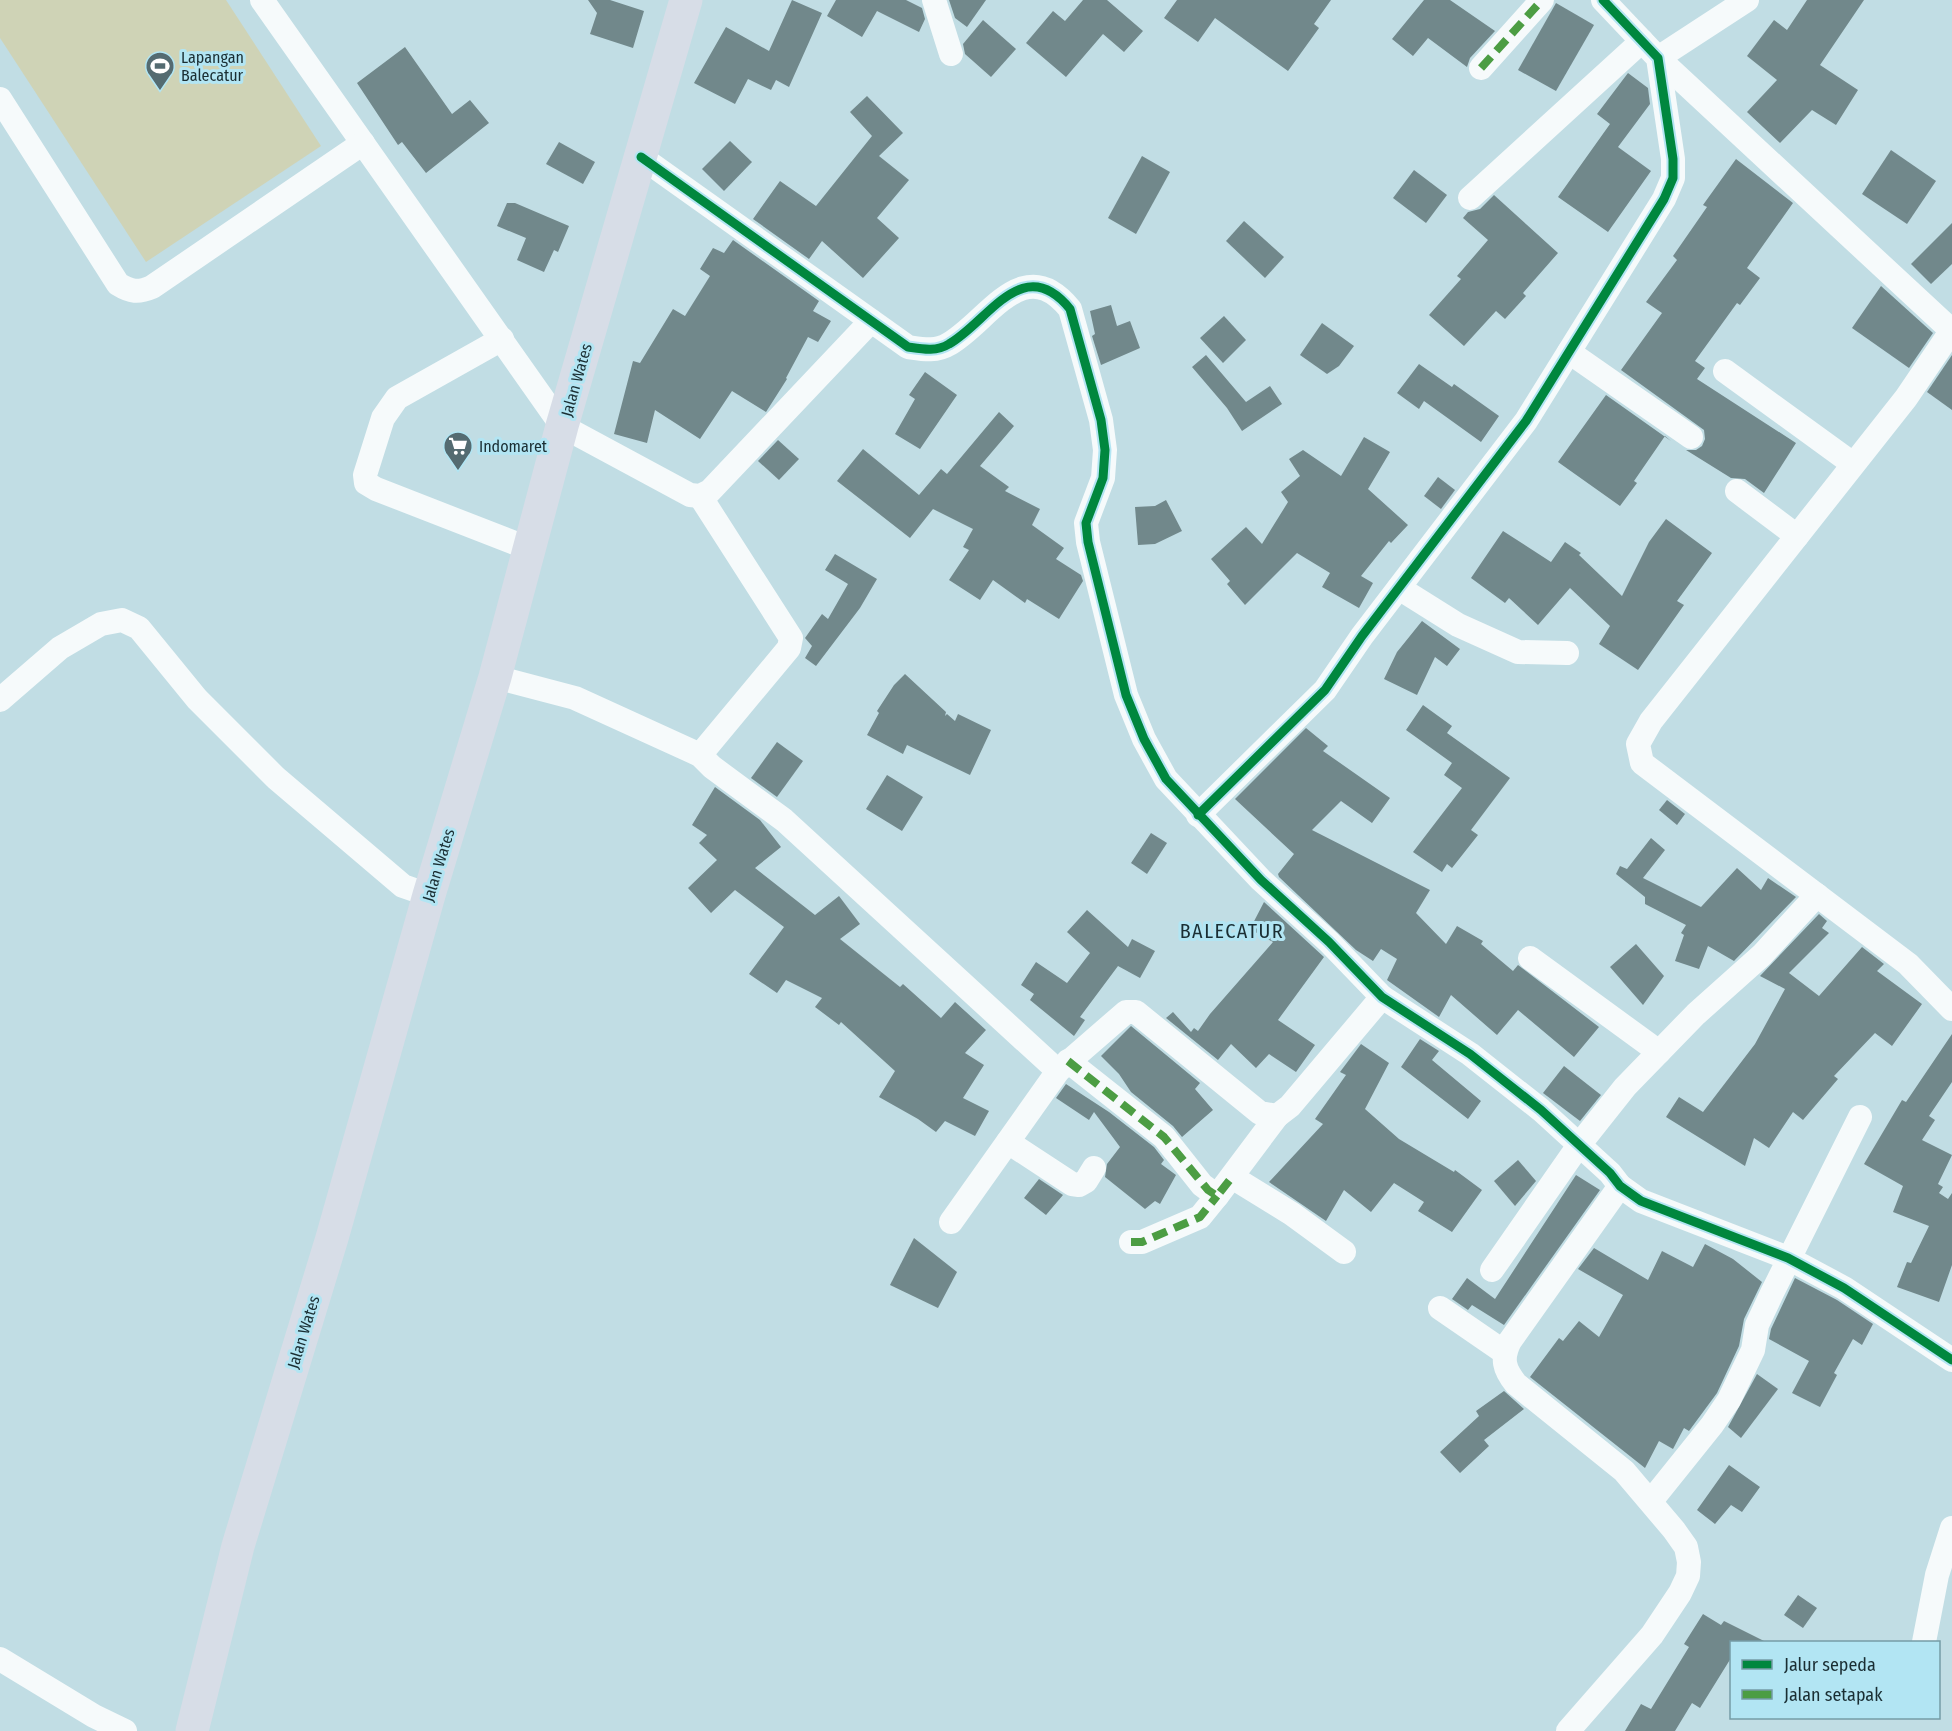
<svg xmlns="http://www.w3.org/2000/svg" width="1952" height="1731" font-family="'Fira Sans Condensed',sans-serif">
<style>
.green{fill:#cfd3b6}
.building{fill:#71888b}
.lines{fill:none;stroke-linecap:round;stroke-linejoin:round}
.minor{stroke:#f6fafb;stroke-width:24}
.highway{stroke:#d7dde7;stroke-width:33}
.quiet{stroke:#4c9d43;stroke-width:8;stroke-dasharray:15 8;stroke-linecap:butt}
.cycleway-casing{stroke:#b2e5f3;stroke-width:13}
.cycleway{stroke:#00873e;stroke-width:9}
.labels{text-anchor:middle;stroke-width:6;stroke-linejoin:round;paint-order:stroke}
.poi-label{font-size:16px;fill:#1a2e33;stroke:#b2e5f3;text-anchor:start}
.street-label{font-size:16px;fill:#1a2e33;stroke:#b2e5f3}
.quarter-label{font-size:20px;letter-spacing:1.5px;fill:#1a2e33;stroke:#b2e5f3}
</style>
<rect width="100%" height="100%" fill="#c1dde4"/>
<polygon class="green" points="0,0 226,0 321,146 146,262 0,38"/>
<g class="building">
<polygon points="588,0 610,0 644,11 633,48 590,34 597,13"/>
<polygon points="792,0 822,13 789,87 776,80 771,90 748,79 735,104 694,83 726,27 769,51"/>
<polygon points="836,0 906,0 922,8 925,19 919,32 877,11 862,37 827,16"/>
<polygon points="949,0 986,0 967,27 955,18"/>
<polygon points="1083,0 1107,0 1143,31 1124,52 1103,34 1066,77 1026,43 1053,11 1065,21"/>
<polygon points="1177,0 1331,0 1314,24 1319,28 1288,71 1215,18 1198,42 1164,18"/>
<polygon points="1424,0 1450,0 1495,31 1470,58 1467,67 1428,38 1413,56 1392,39"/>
<polygon points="1807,0 1864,0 1820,65 1858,90 1836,125 1812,110 1780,143 1747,112 1777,80 1747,56 1774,20 1787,30"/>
<polygon points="1556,3 1594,25 1556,91 1518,70"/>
<polygon points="983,20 1016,49 991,77 965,54 963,44"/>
<polygon points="405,47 452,114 470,100 489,123 426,173 402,142 398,145 357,83"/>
<polygon points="1628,73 1648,88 1650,104 1618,147 1651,171 1608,232 1558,197 1610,124 1597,114"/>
<polygon points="867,96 903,133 879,156 909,180 877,218 899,238 863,278 822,241 809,259 753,219 780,181 816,206 872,136 850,112"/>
<polygon points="730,141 752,162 724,191 702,169"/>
<polygon points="559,142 595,162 583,184 546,164"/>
<polygon points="1891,150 1936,181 1907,224 1862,194"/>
<polygon points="1142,156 1170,172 1136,234 1108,218"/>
<polygon points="1736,159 1793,203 1747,268 1760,278 1740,305 1737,303 1695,361 1705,368 1697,379 1796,443 1764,493 1745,479 1731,478 1686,450 1696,450 1702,446 1705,439 1704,430 1621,370 1662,313 1646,302 1677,260 1673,256 1707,207 1703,205"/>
<polygon points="1414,170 1447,195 1426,223 1393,198"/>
<polygon points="1494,195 1558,253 1523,293 1526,296 1505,319 1496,311 1464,346 1429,315 1461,279 1457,276 1488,240 1463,218 1468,212 1480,209"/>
<polygon points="507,203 515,203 569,226 558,252 554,250 544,272 517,260 526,238 497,226"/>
<polygon points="1244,221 1284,257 1265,278 1226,241"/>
<polygon points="1952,223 1952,264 1931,284 1911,264"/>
<polygon points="733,240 819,301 813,311 831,321 818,342 808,337 786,378 787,379 766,412 732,391 700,439 655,410 647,443 614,434 633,361 640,363 673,309 685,316 710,276 700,269 713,248 724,253"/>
<polygon points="1881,286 1933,333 1909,368 1852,328"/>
<polygon points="1111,305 1117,326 1130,321 1140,348 1101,365 1092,336 1095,334 1090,311"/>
<polygon points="1224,316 1246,340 1223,363 1200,338"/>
<polygon points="1322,323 1354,346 1339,366 1327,374 1300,355"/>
<polygon points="1206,355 1246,402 1270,386 1282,404 1242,431 1227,408 1192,367"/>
<polygon points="1952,355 1952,410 1927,392"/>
<polygon points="1419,364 1452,387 1454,384 1499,416 1481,442 1424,401 1419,409 1397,393"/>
<polygon points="925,372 957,395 920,449 895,434 915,399 909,395"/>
<polygon points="1606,395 1671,441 1665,436 1634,481 1637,483 1620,506 1558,462"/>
<polygon points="999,412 1014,426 980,466 1009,487 1005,491 1040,509 1032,525 1064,548 1056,559 1081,575 1083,581 1059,619 1027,599 1025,603 993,580 980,600 949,580 969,550 963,547 973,529 933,509 910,538 837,481 863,449 919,495 941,469 947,474"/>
<polygon points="1364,437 1390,452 1368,489 1408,525 1391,543 1389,541 1361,576 1373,583 1359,608 1322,587 1330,573 1297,553 1245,605 1227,584 1230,581 1211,559 1246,527 1262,544 1288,502 1281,492 1300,476 1289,459 1303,450 1341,476"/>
<polygon points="778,440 799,459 779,480 758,461"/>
<polygon points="1438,477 1455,490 1441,509 1424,496"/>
<polygon points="1166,500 1182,531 1155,544 1138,545 1135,507 1155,506"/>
<polygon points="1666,519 1712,553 1677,601 1684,605 1638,670 1599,644 1610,626 1570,588 1538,625 1509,598 1505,603 1471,578 1503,531 1551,562 1565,542 1581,553 1579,555 1622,596 1649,542"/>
<polygon points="835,554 877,579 860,608 816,666 805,658 812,646 805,638 822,614 828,619 848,584 825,570"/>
<polygon points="1422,621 1460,649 1447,666 1435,657 1417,695 1384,679 1397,652"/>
<polygon points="905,674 946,712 945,716 947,714 955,721 958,714 991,730 970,775 907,745 903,754 867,735 879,713 877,711 894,685"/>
<polygon points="1423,705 1452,726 1447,733 1510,778 1471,830 1478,835 1452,868 1447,864 1442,872 1413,852 1462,788 1444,775 1452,763 1406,730"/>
<polygon points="1306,728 1328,746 1323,751 1390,798 1372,823 1341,801 1312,830 1430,890 1416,913 1446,944 1457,926 1483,941 1481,944 1513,971 1518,965 1599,1027 1574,1057 1518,1010 1497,1035 1451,995 1439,1017 1387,980 1397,959 1381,949 1373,961 1356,950 1279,877 1278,874 1294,854 1235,799"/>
<polygon points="777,742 803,761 777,797 751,778"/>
<polygon points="887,775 923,797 902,831 866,809"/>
<polygon points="715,787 760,820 781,847 755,868 815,915 839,896 860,924 840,939 900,987 903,984 941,1018 955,1002 986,1030 965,1053 984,1065 963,1098 989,1111 975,1136 945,1121 936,1132 918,1119 879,1097 895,1071 841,1022 839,1025 815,1007 822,998 786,980 777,993 749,974 784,927 735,890 711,913 688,888 717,860 699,843 707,835 692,825"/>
<polygon points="1667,800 1685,814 1677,825 1659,810"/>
<polygon points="1151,833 1167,843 1147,874 1131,863"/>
<polygon points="1651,838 1665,850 1643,878 1701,907 1737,868 1761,890 1768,878 1796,897 1734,961 1708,946 1699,969 1675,961 1684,935 1681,933 1686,925 1645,904 1645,897 1616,874 1620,866 1627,869"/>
<polygon points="1264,902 1324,957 1278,1020 1315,1045 1296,1072 1269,1054 1256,1068 1231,1044 1218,1060 1166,1018 1173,1012 1191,1032 1194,1028 1198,1031 1210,1014 1273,942 1250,929"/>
<polygon points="1087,910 1128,947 1132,939 1155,951 1140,978 1118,966 1080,1017 1085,1020 1074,1036 1030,1000 1034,994 1021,985 1036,962 1067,983 1090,953 1067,932"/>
<polygon points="1819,914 1827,921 1822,928 1829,933 1789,973 1819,996 1862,947 1884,964 1877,971 1922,1004 1892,1046 1875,1033 1834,1076 1838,1079 1803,1120 1793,1112 1769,1148 1754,1138 1745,1166 1666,1117 1679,1097 1703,1112 1755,1044 1785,989 1760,976"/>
<polygon points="1636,944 1664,976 1643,1005 1610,967"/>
<polygon points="1131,1026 1200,1083 1195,1089 1213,1110 1182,1137 1173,1126 1131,1092 1119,1074 1101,1056"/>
<polygon points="1952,1034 1952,1082 1929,1116 1935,1120 1922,1140 1952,1155 1938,1184 1943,1187 1939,1193 1948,1199 1952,1193 1952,1265 1939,1302 1897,1287 1907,1262 1911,1263 1929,1226 1893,1212 1903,1186 1864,1164 1902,1100 1906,1102"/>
<polygon points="1420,1039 1439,1051 1432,1060 1481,1101 1468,1119 1401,1067"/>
<polygon points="1361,1044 1389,1063 1365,1109 1399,1139 1454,1172 1455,1170 1482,1190 1452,1232 1418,1211 1424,1202 1394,1183 1371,1212 1344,1190 1326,1221 1269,1182 1323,1124 1315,1119 1346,1075 1340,1072"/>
<polygon points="1564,1066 1601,1095 1580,1121 1543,1093"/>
<polygon points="1066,1084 1109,1112 1154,1147 1164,1160 1161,1164 1176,1175 1160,1204 1155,1201 1145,1209 1105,1177 1107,1164 1120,1147 1094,1112 1089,1120 1056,1098"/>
<polygon points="1518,1160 1536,1181 1515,1206 1494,1181"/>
<polygon points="1576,1175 1600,1190 1504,1325 1472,1305 1468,1310 1452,1299 1467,1278 1495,1299"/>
<polygon points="1039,1179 1063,1195 1046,1215 1024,1198"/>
<polygon points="914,1238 957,1272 938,1308 890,1285"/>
<polygon points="1705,1244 1733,1259 1762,1282 1744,1319 1739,1346 1717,1393 1689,1431 1684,1428 1673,1449 1659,1441 1645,1468 1530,1377 1559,1338 1563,1341 1579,1321 1599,1337 1623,1295 1578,1269 1594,1248 1648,1280 1662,1251 1693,1267"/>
<polygon points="1795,1278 1837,1300 1873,1324 1862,1345 1853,1339 1834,1373 1837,1375 1820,1407 1792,1393 1809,1361 1769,1339 1771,1329"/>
<polygon points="1757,1374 1778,1389 1741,1438 1728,1427"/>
<polygon points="1504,1391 1524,1409 1484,1440 1489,1446 1460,1473 1440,1452 1479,1416 1476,1411"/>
<polygon points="1729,1465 1760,1487 1742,1512 1731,1505 1715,1524 1697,1510"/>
<polygon points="1798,1595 1817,1608 1803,1628 1784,1615"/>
<polygon points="1703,1614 1721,1625 1724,1621 1766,1642 1731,1642 1731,1658 1700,1708 1692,1703 1675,1731 1625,1731 1641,1704 1651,1709 1689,1647 1684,1644"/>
</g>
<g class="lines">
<g class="minor">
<polyline points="262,0 562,426 690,495 700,496 710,491 871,321"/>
<polyline points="934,0 951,54"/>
<polyline points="1747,0 1658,58 1952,331"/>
<polyline points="1481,68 1542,0"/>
<path d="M0,99L118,284C131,292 138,293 152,287L363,143"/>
<path d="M641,157L908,347C922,349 936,352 949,344C988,322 1023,251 1070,309L1101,420L1105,450L1103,478L1086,523L1088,542L1126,695L1144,739L1166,779L1261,880L1329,942L1382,997L1470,1054L1541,1110L1610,1173L1620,1186L1641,1201L1788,1258L1844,1288L1952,1360"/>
<polyline points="1470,198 1642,41"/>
<polyline points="1952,330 1906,398 1651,721 1638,744 1642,763 1908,964 1952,1009"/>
<polyline points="502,339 397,398 383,418 365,475 366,483 376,489 530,549"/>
<polyline points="1569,352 1691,437"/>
<polyline points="1725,371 1853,464"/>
<polyline points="1737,491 1797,536"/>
<polyline points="1399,588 1458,625 1518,652 1567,653"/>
<polyline points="495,677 575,698 700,755 712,767 784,820 1058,1071"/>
<polyline points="0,700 60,648 101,624 122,620 139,628 197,699 276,778 403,886 429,895"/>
<polyline points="700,755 789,648 791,638 700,496"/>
<polyline points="1198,815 1325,690 1362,636 1526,421 1664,199 1673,178 1673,159 1658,58 1603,0"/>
<polyline points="1530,958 1659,1052"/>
<polyline points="1068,1061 1164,1137 1202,1185 1217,1196 1277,1116"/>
<polyline points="1008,1142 1072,1184 1079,1185 1086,1181 1094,1168"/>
<polyline points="1232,1177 1292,1214 1344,1252"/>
<polyline points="951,1222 1058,1071 1126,1012 1136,1012 1260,1113 1277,1116 1290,1106 1382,997"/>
<polyline points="1131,1242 1142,1242 1200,1217 1217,1196"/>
<polyline points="1492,1270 1579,1145 1625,1087 1696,1014 1762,955 1817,895"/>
<polyline points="1440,1308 1504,1352"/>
<polyline points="1651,1501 1712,1425 1729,1400 1753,1350 1757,1325 1772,1293 1860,1117"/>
<polyline points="1924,1642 1937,1575 1952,1528"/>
<polyline points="0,1659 94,1716 125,1731"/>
<path d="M1568,1731L1652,1635L1680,1593L1688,1576L1689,1562L1686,1547L1674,1530L1624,1471L1516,1384C1504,1369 1501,1359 1510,1341L1620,1186"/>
</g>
<polyline class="highway" points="192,1731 238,1546 332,1238 429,895 495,677 562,426 686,0"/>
<g class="quiet">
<polyline points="1481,68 1542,0"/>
<polyline points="1068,1061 1164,1137 1208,1190 1217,1196 1232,1177"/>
<polyline points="1131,1242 1142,1242 1200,1217 1217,1196"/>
</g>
<g class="cycleway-casing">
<g id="cycleway">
<path d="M641,157L908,347C922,349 936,352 949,344C988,322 1023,251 1070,309L1101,420L1105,450L1103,478L1086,523L1088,542L1126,695L1144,739L1166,779L1261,880L1329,942L1382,997L1470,1054L1541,1110L1610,1173L1620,1186L1641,1201L1788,1258L1844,1288L1952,1360"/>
<polyline points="1198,815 1325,690 1362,636 1526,421 1664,199 1673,178 1673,159 1658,58 1603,0"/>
</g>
</g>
<use href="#cycleway" class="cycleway"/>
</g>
<defs>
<g id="stadium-pin" transform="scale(1.5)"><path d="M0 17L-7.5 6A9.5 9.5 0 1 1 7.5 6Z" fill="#546b71" stroke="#b2e5f3"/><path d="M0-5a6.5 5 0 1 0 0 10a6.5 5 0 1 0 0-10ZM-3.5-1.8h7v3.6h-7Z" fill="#fff"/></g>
<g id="supermarket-pin" transform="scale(1.5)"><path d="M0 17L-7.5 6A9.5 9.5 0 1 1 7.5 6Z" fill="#546b71" stroke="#b2e5f3"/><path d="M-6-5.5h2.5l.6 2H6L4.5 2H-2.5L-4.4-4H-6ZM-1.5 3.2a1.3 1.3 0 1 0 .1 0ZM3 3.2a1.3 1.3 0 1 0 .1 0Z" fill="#fff"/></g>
</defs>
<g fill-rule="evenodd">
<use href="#stadium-pin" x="160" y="66"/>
<use href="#supermarket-pin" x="458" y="446"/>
</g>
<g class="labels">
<g class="poi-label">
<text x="181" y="63">Lapangan<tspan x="181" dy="18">Balecatur</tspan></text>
<text x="479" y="452">Indomaret</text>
</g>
<g class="street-label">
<text transform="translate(576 380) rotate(-74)" y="6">Jalan Wates</text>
<text transform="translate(438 865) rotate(-73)" y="6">Jalan Wates</text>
<text transform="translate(303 1332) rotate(-73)" y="6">Jalan Wates</text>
</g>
<g class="quarter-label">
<text x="1232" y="938">BALECATUR</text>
</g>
</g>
<rect x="1730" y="1641" width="210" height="78" fill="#b2e5f3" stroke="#759ca6" stroke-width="1.5"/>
<rect x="1742" y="1660" width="30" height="9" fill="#00873e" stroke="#759ca6" stroke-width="1.5"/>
<text x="1784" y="1671" font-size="18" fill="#1a2e33">Jalur sepeda</text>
<rect x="1742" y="1690" width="30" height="9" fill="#4c9d43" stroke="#759ca6" stroke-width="1.5"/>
<text x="1784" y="1701" font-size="18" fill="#1a2e33">Jalan setapak</text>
</svg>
